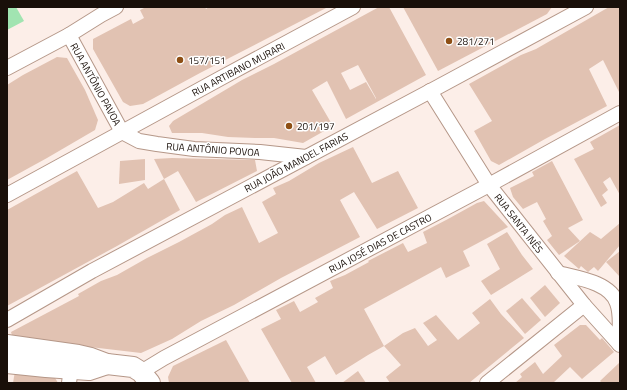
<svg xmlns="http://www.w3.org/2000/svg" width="627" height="390" font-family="'Titillium Web',sans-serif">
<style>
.green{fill:#a1e4b1}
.building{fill:#e1c2b2;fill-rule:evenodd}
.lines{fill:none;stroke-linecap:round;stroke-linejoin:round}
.street-casing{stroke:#b59788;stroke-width:16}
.secondary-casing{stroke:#b59788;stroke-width:22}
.street{stroke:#fff;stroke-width:14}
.secondary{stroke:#fff;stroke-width:20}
.poi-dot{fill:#8e4f14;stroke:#fff;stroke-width:1.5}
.labels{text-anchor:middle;stroke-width:3;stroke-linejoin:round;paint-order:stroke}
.poi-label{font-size:10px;fill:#190f09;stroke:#fff;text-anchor:start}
.street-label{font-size:10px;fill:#190f09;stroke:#fff}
</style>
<rect width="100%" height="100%" fill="#fceee8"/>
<polygon class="green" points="7,7 16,7 24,21 7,30"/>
<g class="building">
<polygon points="146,7 205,7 206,9 209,7 328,7 200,73 143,104 130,106 123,102 93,49 93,39 131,19 133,24 144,18 140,10"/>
<path d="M379,7H389L426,75L346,119L327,81L312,90L333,126L303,143L274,138H255L228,137L202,133H172L169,126L173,121L242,80L274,64L307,46ZM358,65L376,98V99L366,82L350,90L341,73Z"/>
<polygon points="403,7 552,7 547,14 438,71"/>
<polygon points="609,7 620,7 620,94 603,60 589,69 607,106 545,139 499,165 491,161 474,131 492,121 469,84 521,55 536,49"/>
<polygon points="57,57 67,58 85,90 98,120 95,130 47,158 7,180 7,85 23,75"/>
<polygon points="620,125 620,195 610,177 603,182 608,190 602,195 607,203 601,207 574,159 594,149 590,142"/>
<polygon points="353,147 372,183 398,171 418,208 377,229 354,192 340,200 360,237 281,278 234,305 201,321 172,339 141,353 73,345 13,339 11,332 79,296 78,294 101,281 117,275 147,258 179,242 212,224 225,215 242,207 259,243 278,233 262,202 276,194 273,188 289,181 319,163"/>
<polygon points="172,158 255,160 257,171 196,202 178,171 164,179 154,159"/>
<polygon points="145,159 145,180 119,184 120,161"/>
<polygon points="552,161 583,220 568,228 580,241 559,255 547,240 552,236 543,221 546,219 537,202 523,209 513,197 510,188 534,176 532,172"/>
<polygon points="77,171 98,208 113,202 144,183 148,189 164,179 180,210 117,246 7,306 7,210"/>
<polygon points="484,201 508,227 463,251 470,266 446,278 441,267 364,309 384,346 368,355 336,375 325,356 307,367 316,383 292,383 261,329 281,319 276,310 294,301 300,312 318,302 315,298 333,288 330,281 345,275 369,262 368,261 403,243 408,252 427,243 423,232 448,219 477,203"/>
<polygon points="620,223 620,245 598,271 594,267 588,272 581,266 579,269 564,256 590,232 601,239"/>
<polygon points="507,232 522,255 533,269 491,295 481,281 500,269 487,244"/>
<polygon points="620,251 620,277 606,262"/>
<polygon points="545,285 560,303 545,317 530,298"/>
<polygon points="522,298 541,320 525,334 506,311"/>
<polygon points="490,299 501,314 524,338 469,383 390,383 386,377 401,365 384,346 403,333 415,328 428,346 437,340 423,323 436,315 458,340 480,323 472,313"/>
<polygon points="580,325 586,325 600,340 602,338 614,352 582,379 570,367 553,383 515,383 522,377 520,374 535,362 543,374 562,356 554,345"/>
<polygon points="226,340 250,383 169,383 168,377 173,366"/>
<polygon points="619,363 620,364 620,383 602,383 600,381"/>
<polygon points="15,371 54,376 58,383 13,383"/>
<polygon points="358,371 366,383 342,383"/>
</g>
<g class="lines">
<g class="street-casing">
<g id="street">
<polyline points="69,35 122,132"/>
<polyline points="7,68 69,35 101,15 116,7"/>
<polyline points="430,91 489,185 584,305 620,345"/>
<polyline points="122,132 139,141 157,144 194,149 260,152 306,157"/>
<polyline points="7,195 221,78 353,7"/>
<path d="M558,273C577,278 610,282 617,303C622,316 619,331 619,344"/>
<polyline points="7,320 92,271 438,87 586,7"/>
<polyline points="141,372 164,358 489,185 620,113"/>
<polyline points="69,383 72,360"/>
<polyline points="487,383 584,305"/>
</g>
</g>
<g class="secondary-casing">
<g id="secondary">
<polyline points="7,345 78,355 91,358 107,364 133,367 141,372 150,383"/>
<polyline points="7,363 46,367 89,370 107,364"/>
</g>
</g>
<use href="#street" class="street"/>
<use href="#secondary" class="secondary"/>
</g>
<g class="poi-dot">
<circle cx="449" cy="41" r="4"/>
<circle cx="180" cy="60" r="4"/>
<circle cx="289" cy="126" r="4"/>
</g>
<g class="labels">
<g class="poi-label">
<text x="457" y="45">281/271</text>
<text x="188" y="64">157/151</text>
<text x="297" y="130">201/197</text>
</g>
<g class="street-label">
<text transform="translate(238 69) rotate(-28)" y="4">RUA ARTIBANO MURARI</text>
<text transform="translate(96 84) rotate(61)" y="4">RUA ANTÔNIO PAVOA</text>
<text transform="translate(213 149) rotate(4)" y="4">RUA ANTÔNIO POVOA</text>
<text transform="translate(296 162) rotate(-28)" y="4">RUA JOÃO MANOEL FARIAS</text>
<text transform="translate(519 223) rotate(52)" y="4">RUA SANTA INÊS</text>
<text transform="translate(380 243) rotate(-28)" y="4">RUA JOSÉ DIAS DE CASTRO</text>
</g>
</g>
<rect width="627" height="390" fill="none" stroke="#190f09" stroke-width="16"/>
</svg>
